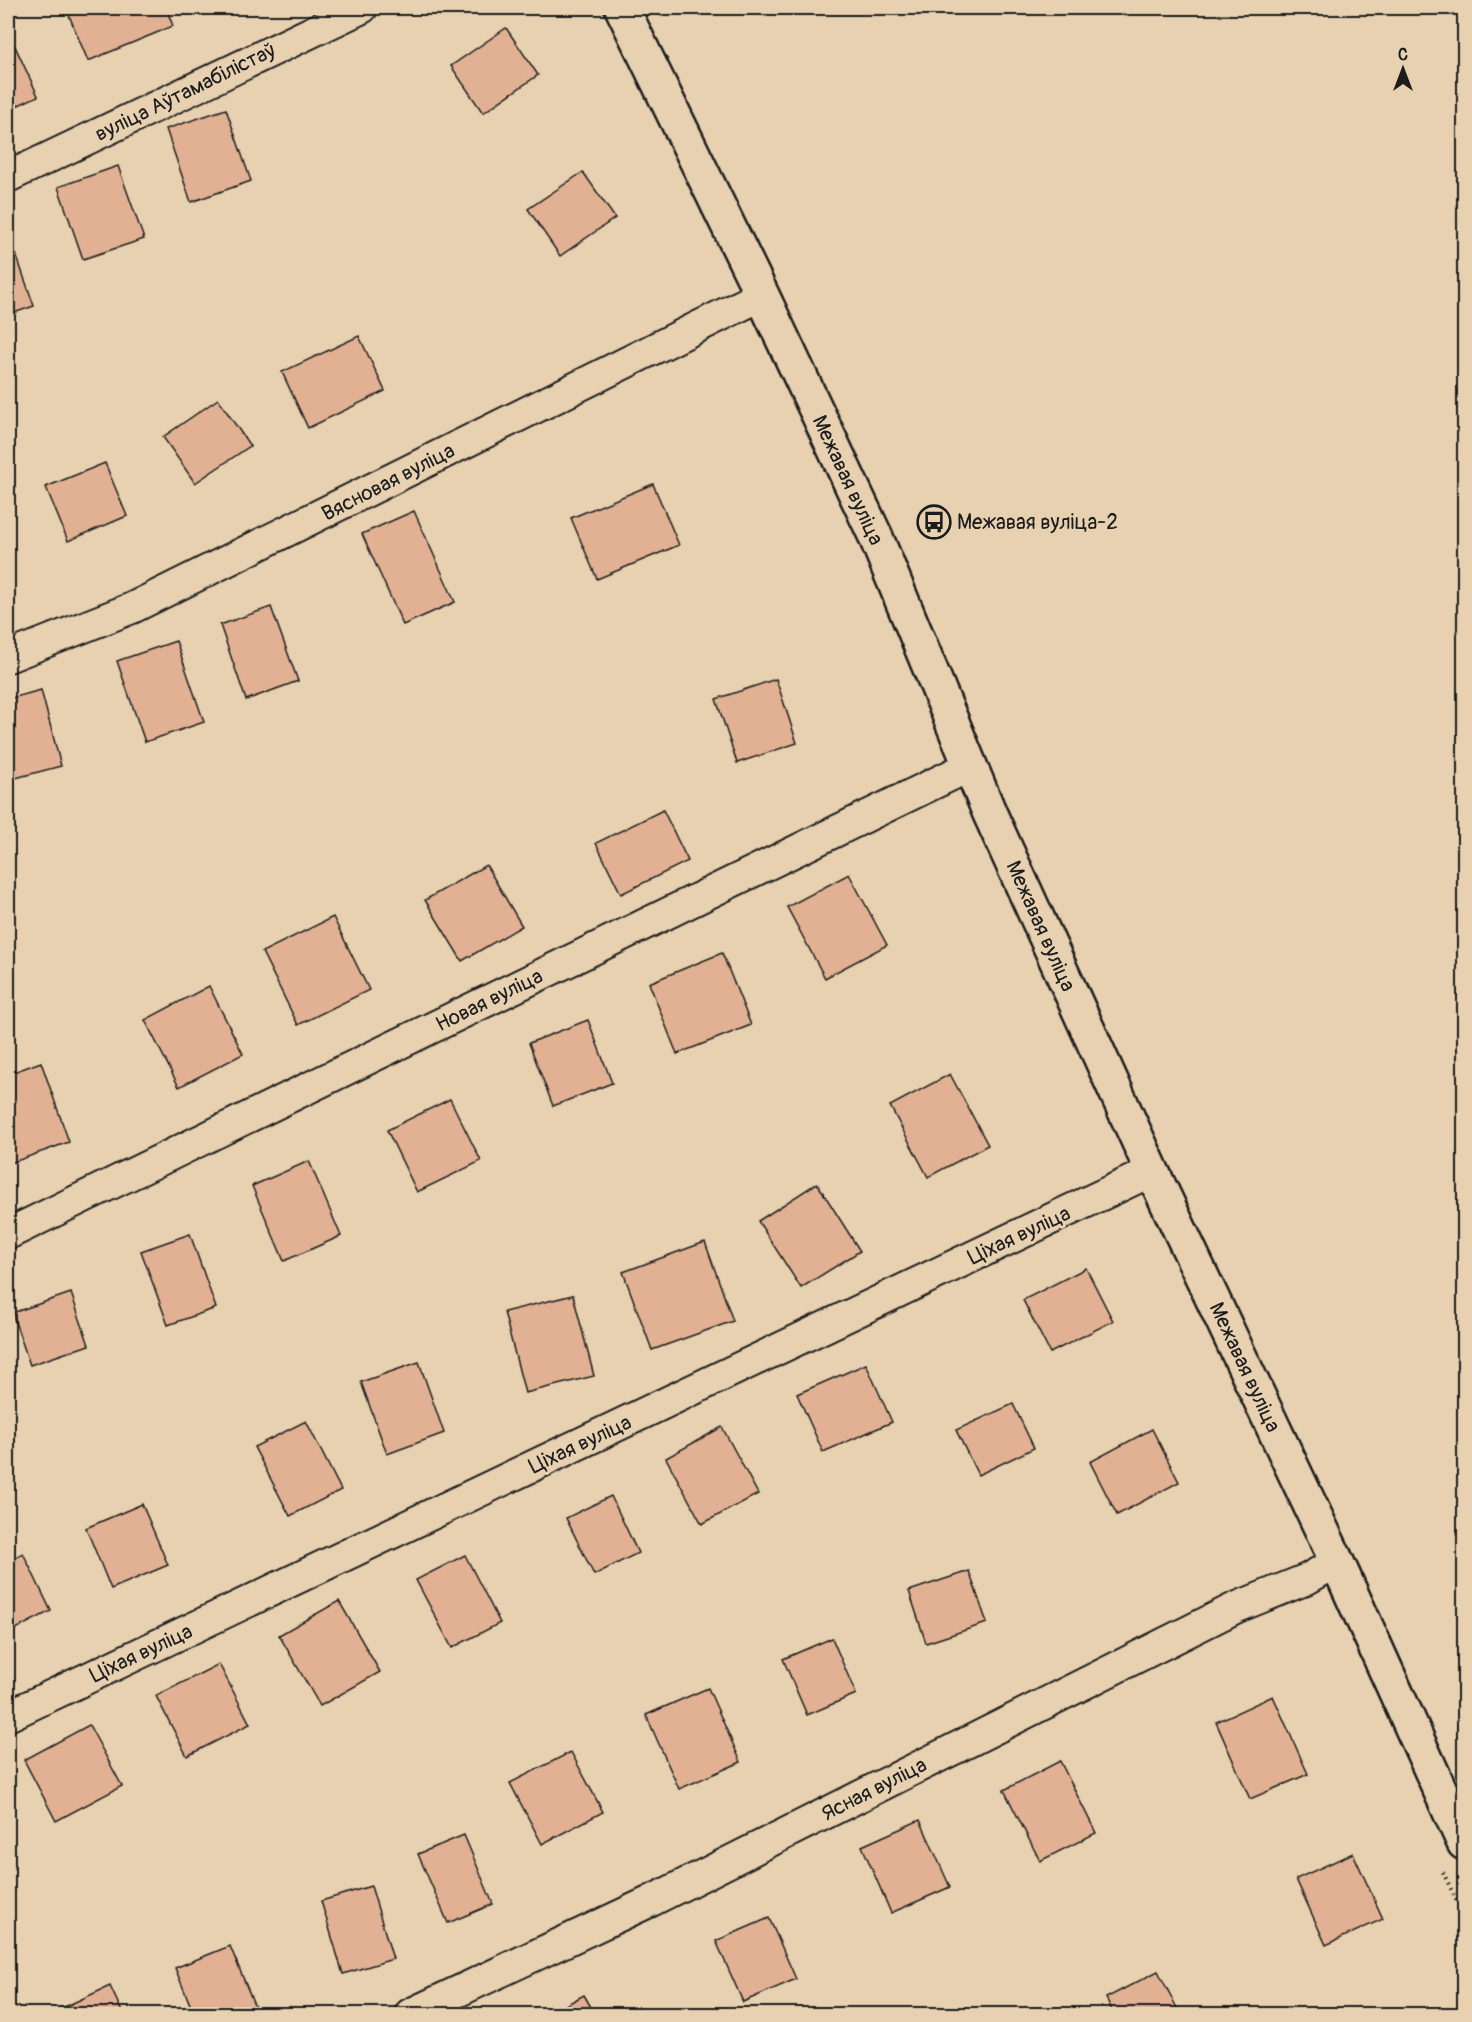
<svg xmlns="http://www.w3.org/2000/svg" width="1472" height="2022" font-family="Pangolin,sans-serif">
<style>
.building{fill:#e2b194;stroke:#1c1c1c;stroke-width:1.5}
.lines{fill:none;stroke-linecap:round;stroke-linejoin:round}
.minor-casing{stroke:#1c1c1c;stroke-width:34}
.tertiary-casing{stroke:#1c1c1c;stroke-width:38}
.path{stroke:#1c1c1c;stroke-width:4;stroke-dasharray:1.5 4.5;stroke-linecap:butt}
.minor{stroke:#e7d1b0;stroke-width:30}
.tertiary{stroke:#e7d1b0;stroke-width:33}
.labels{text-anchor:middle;stroke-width:6;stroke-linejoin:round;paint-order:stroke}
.street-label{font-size:21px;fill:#1c1c1c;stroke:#e7d1b0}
.poi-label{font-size:21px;fill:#1c1c1c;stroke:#e7d1b0;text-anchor:start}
</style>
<rect width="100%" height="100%" fill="#e7d1b0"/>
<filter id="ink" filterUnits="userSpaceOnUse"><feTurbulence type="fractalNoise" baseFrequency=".0167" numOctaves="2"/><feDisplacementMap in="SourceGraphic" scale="12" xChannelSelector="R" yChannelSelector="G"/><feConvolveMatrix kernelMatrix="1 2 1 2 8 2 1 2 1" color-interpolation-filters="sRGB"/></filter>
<g filter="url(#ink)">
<g class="building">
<polygon points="66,8 166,8 173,26 88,61"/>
<polygon points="506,28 538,75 483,113 451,66"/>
<polygon points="8,31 38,96 8,110"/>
<polygon points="226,109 251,181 191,202 166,129"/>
<polygon points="118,166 144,239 83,259 58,187"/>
<polygon points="583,172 615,218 560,256 528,209"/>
<polygon points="8,234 9,234 34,306 8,315"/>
<polygon points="359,336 385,391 308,428 282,372"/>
<polygon points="218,399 250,446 195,483 163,437"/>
<polygon points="105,463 127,516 68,541 46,487"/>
<polygon points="653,484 679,545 597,579 571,518"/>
<polygon points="414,511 455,602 403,625 362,534"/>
<polygon points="271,607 298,681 246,700 220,625"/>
<polygon points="176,641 204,722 145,742 117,661"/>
<polygon points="776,679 797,743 737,763 716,699"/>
<polygon points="41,690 61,766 8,780 8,699"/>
<polygon points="663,810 688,861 621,894 596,843"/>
<polygon points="486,865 522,926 462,961 425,900"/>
<polygon points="849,874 887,945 825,978 787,907"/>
<polygon points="333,917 369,990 298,1025 262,952"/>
<polygon points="722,953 751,1025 677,1054 649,983"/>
<polygon points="209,986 243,1054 179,1087 145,1020"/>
<polygon points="588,1020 612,1083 553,1106 529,1043"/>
<polygon points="41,1062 69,1142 8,1164 8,1074"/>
<polygon points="950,1074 988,1145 928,1177 890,1106"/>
<polygon points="450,1099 481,1161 417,1192 387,1130"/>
<polygon points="309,1161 341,1236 284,1261 252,1186"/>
<polygon points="817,1183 860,1251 801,1288 758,1221"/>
<polygon points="190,1234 216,1308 168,1325 141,1251"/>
<polygon points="705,1242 733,1321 652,1350 623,1272"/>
<polygon points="1086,1268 1113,1321 1050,1353 1023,1300"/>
<polygon points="71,1293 89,1345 30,1365 12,1313"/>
<polygon points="573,1295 594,1376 525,1393 504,1312"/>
<polygon points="419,1362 444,1433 387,1454 361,1382"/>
<polygon points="866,1364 892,1422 823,1452 797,1394"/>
<polygon points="1013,1404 1034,1448 978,1475 956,1430"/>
<polygon points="306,1421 341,1490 290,1516 254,1447"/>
<polygon points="722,1427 758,1494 702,1524 666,1458"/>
<polygon points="1152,1429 1179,1482 1117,1515 1090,1462"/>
<polygon points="611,1496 638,1553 594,1575 566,1518"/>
<polygon points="142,1504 168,1565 111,1589 86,1528"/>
<polygon points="23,1553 51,1611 8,1633 8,1561"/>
<polygon points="465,1555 500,1623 452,1648 416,1580"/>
<polygon points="969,1571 987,1623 926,1643 909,1591"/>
<polygon points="339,1601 380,1672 320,1706 279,1635"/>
<polygon points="832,1638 856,1694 807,1715 783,1659"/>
<polygon points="219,1664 250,1724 187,1756 156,1696"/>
<polygon points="708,1688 741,1762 679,1789 646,1715"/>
<polygon points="1273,1696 1308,1774 1250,1799 1216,1722"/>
<polygon points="89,1725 122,1786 56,1821 24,1760"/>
<polygon points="571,1752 603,1812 542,1844 510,1783"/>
<polygon points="1060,1761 1096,1833 1040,1861 1004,1790"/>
<polygon points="920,1820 950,1887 891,1913 862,1846"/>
<polygon points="464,1835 493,1904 448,1923 418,1854"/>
<polygon points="1353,1853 1383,1919 1326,1945 1296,1879"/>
<polygon points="371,1886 393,1959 343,1974 321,1901"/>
<polygon points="769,1918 796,1979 743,2002 716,1941"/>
<polygon points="230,1946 258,2014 194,2014 175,1968"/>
<polygon points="1158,1971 1180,2014 1114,2014 1106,1998"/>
<polygon points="110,1986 123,2014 49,2014"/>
<polygon points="584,1995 595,2014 549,2014"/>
</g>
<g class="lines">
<g class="minor-casing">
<g id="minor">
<polyline points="8,177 362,8"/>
<polyline points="8,657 132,608 762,295"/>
<polyline points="8,1234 970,766"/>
<polyline points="8,1716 1152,1171"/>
<polyline points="410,2014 651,1901 1235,1608 1307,1579 1337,1562"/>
</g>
</g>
<g class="tertiary-casing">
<polyline id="tertiary" points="622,8 762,295 875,535 990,814 1152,1171 1337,1562 1464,1843"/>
</g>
<g class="path">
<polyline points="1443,1872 1464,1917"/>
<polyline points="1456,2012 1464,2007"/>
</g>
<use href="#minor" class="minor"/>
<use href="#tertiary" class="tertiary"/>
</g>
</g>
<defs>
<g id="bus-ring" transform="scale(1.725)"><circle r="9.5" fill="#e7d1b0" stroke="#1c1c1c" stroke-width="1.5"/><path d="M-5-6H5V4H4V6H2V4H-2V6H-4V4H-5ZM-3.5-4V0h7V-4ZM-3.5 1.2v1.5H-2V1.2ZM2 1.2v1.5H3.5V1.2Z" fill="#1c1c1c"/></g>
</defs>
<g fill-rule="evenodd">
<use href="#bus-ring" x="934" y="522"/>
</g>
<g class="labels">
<g class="street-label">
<text transform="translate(185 92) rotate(-26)" y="7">вуліца Аўтамабілістаў</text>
<text transform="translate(848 480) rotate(65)" y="7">Межавая вуліца</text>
<text transform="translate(388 482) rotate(-27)" y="7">Вясновая вуліца</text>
<text transform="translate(1041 926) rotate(66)" y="7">Межавая вуліца</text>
<text transform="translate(489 1000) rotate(-26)" y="7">Новая вуліца</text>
<text transform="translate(1019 1235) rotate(-25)" y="7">Ціхая вуліца</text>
<text transform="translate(1245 1367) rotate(65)" y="7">Межавая вуліца</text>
<text transform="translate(580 1444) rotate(-25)" y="7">Ціхая вуліца</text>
<text transform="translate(141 1653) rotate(-25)" y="7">Ціхая вуліца</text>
<text transform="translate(874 1789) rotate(-27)" y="7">Ясная вуліца</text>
</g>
<g class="poi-label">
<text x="957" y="529">Межавая вуліца-2</text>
</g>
</g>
<rect width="1472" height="2022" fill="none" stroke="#e7d1b0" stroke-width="30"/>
<rect x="15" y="15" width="1442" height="1992" fill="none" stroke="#1c1c1c" stroke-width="2" filter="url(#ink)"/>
<g transform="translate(1403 69)" stroke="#e7d1b0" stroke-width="4.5" paint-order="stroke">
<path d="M0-4.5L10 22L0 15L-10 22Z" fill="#1c1c1c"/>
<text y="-9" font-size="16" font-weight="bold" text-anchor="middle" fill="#1c1c1c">С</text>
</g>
</svg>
